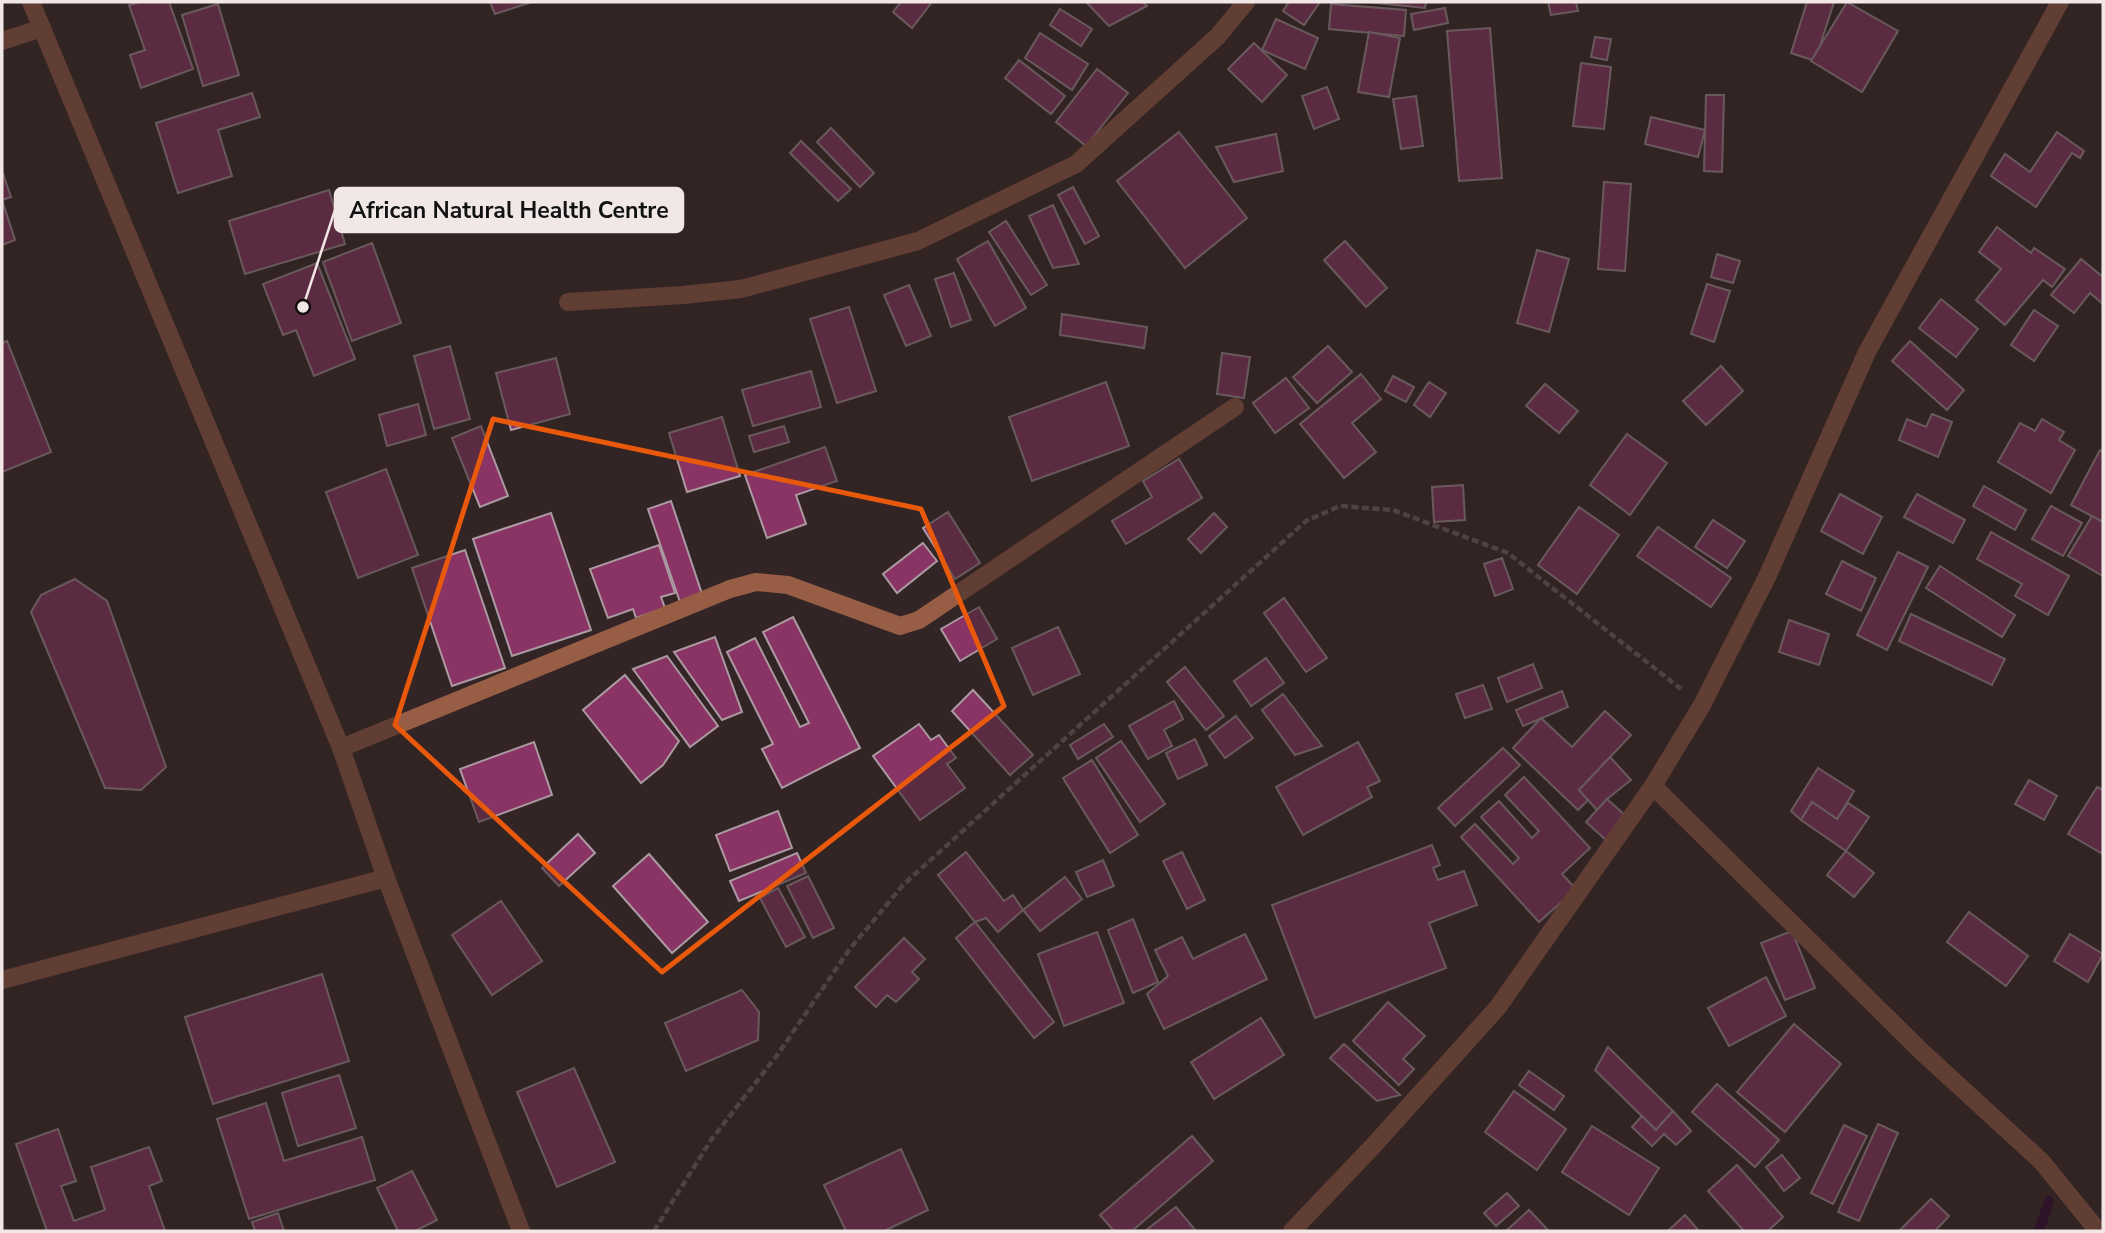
<svg xmlns="http://www.w3.org/2000/svg" width="2105" height="1233" font-family="'Nunito Sans',sans-serif">
<style>
.lines{fill:none;stroke-linecap:round;stroke-linejoin:round}
.stream{stroke:#280030;stroke-width:10}
.building{fill:#893464;stroke:#ab9aa2;stroke-width:2}
.path{stroke:#736566;stroke-width:4.5;stroke-dasharray:7 3.5;stroke-linecap:butt}
.street{stroke:#985e45;stroke-width:18}
.marked{fill:none;stroke:#e8590c;stroke-width:5;stroke-linejoin:round}
.leader{fill:none;stroke:#f1e7e7;stroke-width:2.5}
.callout-dot{fill:#f1e7e7;stroke:#160f10;stroke-width:2.5}
.callout{fill:#f1e7e7;stroke:#f1e7e7;stroke-width:2.5}
.callout-label{font-size:23px;text-anchor:middle;font-weight:bold;fill:#111}
</style>
<rect width="100%" height="100%" fill="#332425"/>
<g class="lines">
<polyline class="stream" points="2039,1231 2049,1201"/>
</g>
<g class="building">
<polygon points="140,2 169,2 193,69 141,88 130,55 145,50 129,5"/>
<polygon points="490,2 532,2 495,14"/>
<polygon points="901,2 932,2 912,28 893,12"/>
<polygon points="1086,2 1143,2 1147,6 1109,26"/>
<polygon points="1289,2 1320,2 1304,25 1283,11"/>
<polygon points="1366,2 1426,2 1425,8"/>
<polygon points="1548,2 1576,2 1578,11 1551,15"/>
<polygon points="1807,2 1834,2 1815,61 1791,53"/>
<polygon points="1847,2 1898,31 1862,92 1811,61"/>
<polygon points="218,4 239,75 203,86 182,15"/>
<polygon points="1331,4 1406,10 1404,36 1329,29"/>
<polygon points="1445,8 1448,23 1414,30 1411,14"/>
<polygon points="1060,9 1092,29 1081,46 1050,25"/>
<polygon points="1276,19 1318,38 1305,69 1262,50"/>
<polygon points="1490,28 1502,178 1459,181 1447,31"/>
<polygon points="1369,32 1400,38 1389,97 1358,92"/>
<polygon points="1040,33 1088,64 1072,90 1025,58"/>
<polygon points="1595,37 1611,39 1607,60 1591,57"/>
<polygon points="1254,43 1287,75 1262,102 1228,69"/>
<polygon points="1019,60 1065,96 1051,114 1005,78"/>
<polygon points="1581,63 1611,67 1604,129 1573,126"/>
<polygon points="1097,69 1128,93 1086,146 1056,122"/>
<polygon points="1327,87 1339,119 1314,129 1302,96"/>
<polygon points="252,93 260,117 218,130 232,176 178,193 156,123"/>
<polygon points="1706,95 1724,95 1722,172 1704,171"/>
<polygon points="1416,96 1423,146 1401,149 1393,99"/>
<polygon points="1651,117 1705,130 1698,157 1645,144"/>
<polygon points="831,128 874,173 860,187 817,142"/>
<polygon points="1179,132 1247,218 1185,268 1117,181"/>
<polygon points="2057,132 2084,151 2080,158 2072,153 2036,207 1991,176 2005,154 2030,172"/>
<polygon points="1276,134 1283,171 1234,182 1216,147"/>
<polygon points="801,141 851,189 838,201 790,153"/>
<polygon points="2,171 11,197 2,200 15,240 2,245"/>
<polygon points="1604,182 1631,184 1625,271 1598,269"/>
<polygon points="1073,187 1099,236 1085,244 1058,195"/>
<polygon points="329,190 345,244 245,274 229,221"/>
<polygon points="1053,205 1079,264 1053,268 1029,216"/>
<polygon points="1006,221 1047,285 1031,295 989,232"/>
<polygon points="1997,227 2031,253 2034,248 2065,269 2052,287 2043,280 2005,325 1976,300 2001,269 1979,252"/>
<polygon points="988,241 1026,308 995,326 957,259"/>
<polygon points="1345,241 1387,288 1366,307 1324,260"/>
<polygon points="372,243 401,323 352,341 323,262"/>
<polygon points="1537,250 1569,259 1549,332 1517,323"/>
<polygon points="1717,254 1740,261 1733,283 1711,277"/>
<polygon points="2081,259 2103,277 2103,304 2090,293 2074,313 2051,295"/>
<polygon points="317,263 355,359 314,376 296,330 283,335 263,284"/>
<polygon points="954,273 971,320 951,327 935,279"/>
<polygon points="1707,284 1730,291 1714,342 1691,334"/>
<polygon points="909,285 931,336 906,346 884,295"/>
<polygon points="1941,299 1978,329 1956,357 1919,328"/>
<polygon points="849,307 876,391 837,403 810,319"/>
<polygon points="2034,310 2058,326 2034,361 2011,345"/>
<polygon points="1062,314 1147,327 1144,348 1060,335"/>
<polygon points="7,341 51,452 2,472 2,343"/>
<polygon points="1910,341 1964,390 1947,410 1892,361"/>
<polygon points="450,346 470,419 434,429 414,356"/>
<polygon points="1328,346 1352,372 1317,403 1293,377"/>
<polygon points="1222,353 1250,357 1244,398 1217,394"/>
<polygon points="556,358 570,414 511,430 496,373"/>
<polygon points="1721,366 1743,391 1706,425 1683,401"/>
<polygon points="811,371 821,407 753,426 742,390"/>
<polygon points="1361,374 1381,399 1352,423 1376,452 1344,478 1300,424"/>
<polygon points="1393,376 1414,387 1406,402 1385,391"/>
<polygon points="1286,378 1309,408 1275,433 1253,403"/>
<polygon points="1106,382 1129,446 1032,481 1009,417"/>
<polygon points="1429,382 1446,393 1430,417 1414,405"/>
<polygon points="1545,384 1578,411 1559,433 1526,406"/>
<polygon points="418,404 426,435 387,446 379,415"/>
<polygon points="1932,414 1952,422 1938,457 1899,440 1907,419 1926,427"/>
<polygon points="722,417 740,476 687,492 669,433"/>
<polygon points="2042,419 2064,432 2059,440 2075,450 2051,493 1998,462 2020,423 2035,431"/>
<polygon points="481,426 508,496 480,507 452,438"/>
<polygon points="784,426 789,442 754,452 749,436"/>
<polygon points="1627,434 1667,463 1630,515 1590,485"/>
<polygon points="825,447 837,481 796,495 806,524 767,538 745,475"/>
<polygon points="2100,450 2103,452 2103,522 2071,505"/>
<polygon points="1179,459 1202,498 1126,544 1112,521 1152,497 1143,481"/>
<polygon points="386,469 418,555 358,578 326,492"/>
<polygon points="1463,485 1465,520 1434,522 1432,487"/>
<polygon points="1984,486 2026,510 2015,530 1973,506"/>
<polygon points="1840,494 1882,517 1863,554 1821,531"/>
<polygon points="1917,494 1965,520 1953,543 1904,517"/>
<polygon points="671,501 702,594 680,602 648,509"/>
<polygon points="2051,506 2082,523 2063,556 2032,539"/>
<polygon points="1579,507 1619,535 1577,594 1538,565"/>
<polygon points="948,512 980,563 955,579 923,528"/>
<polygon points="551,513 591,630 512,656 473,539"/>
<polygon points="1214,513 1227,527 1201,553 1188,539"/>
<polygon points="2092,516 2103,522 2103,576 2068,556"/>
<polygon points="1713,520 1745,541 1727,568 1695,547"/>
<polygon points="1658,527 1731,578 1711,607 1637,556"/>
<polygon points="1991,532 2069,576 2048,615 2015,596 2022,584 1977,559"/>
<polygon points="923,543 937,561 897,593 883,574"/>
<polygon points="659,545 675,593 661,597 665,608 636,618 633,609 608,618 590,569"/>
<polygon points="465,550 505,668 452,686 412,568"/>
<polygon points="1898,552 1928,567 1887,650 1857,635"/>
<polygon points="1502,558 1513,589 1495,596 1484,564"/>
<polygon points="1842,561 1876,578 1861,611 1826,594"/>
<polygon points="1940,566 2015,615 2002,637 1926,588"/>
<polygon points="75,579 107,601 166,767 141,790 105,788 31,612 41,595"/>
<polygon points="1284,598 1327,658 1306,672 1264,613"/>
<polygon points="979,607 997,639 960,661 941,629"/>
<polygon points="1911,614 2005,659 1992,685 1899,641"/>
<polygon points="793,617 860,748 782,788 762,749 773,744 727,652 755,638 800,727 809,723 763,632"/>
<polygon points="1789,620 1829,634 1819,665 1779,652"/>
<polygon points="1058,627 1080,674 1033,695 1012,648"/>
<polygon points="715,637 742,712 722,720 674,652"/>
<polygon points="667,656 718,726 690,747 633,669"/>
<polygon points="1266,658 1284,683 1251,706 1234,681"/>
<polygon points="1533,664 1542,688 1507,702 1498,678"/>
<polygon points="1185,667 1224,716 1206,730 1167,682"/>
<polygon points="625,675 679,741 663,765 641,783 583,710"/>
<polygon points="1483,685 1492,709 1465,718 1456,694"/>
<polygon points="973,690 1033,755 1010,775 952,711"/>
<polygon points="1562,691 1568,707 1523,726 1516,710"/>
<polygon points="1283,694 1322,746 1295,755 1262,710"/>
<polygon points="1174,701 1183,719 1164,730 1172,746 1148,759 1129,726"/>
<polygon points="1605,711 1631,735 1579,790 1588,800 1578,810 1513,748 1541,718 1572,747"/>
<polygon points="1236,716 1253,738 1225,758 1209,736"/>
<polygon points="919,724 931,740 939,735 956,758 947,764 965,788 920,820 873,756"/>
<polygon points="1104,724 1113,737 1078,759 1070,745"/>
<polygon points="1195,739 1207,765 1178,779 1166,753"/>
<polygon points="1121,741 1165,804 1140,822 1096,758"/>
<polygon points="534,742 552,795 479,822 460,769"/>
<polygon points="1358,742 1380,781 1367,787 1372,797 1303,835 1276,787"/>
<polygon points="1503,748 1520,765 1455,826 1438,808"/>
<polygon points="1610,757 1631,780 1607,799 1597,810 1579,790"/>
<polygon points="1092,760 1138,835 1110,853 1063,778"/>
<polygon points="1818,768 1854,791 1837,819 1812,802 1801,820 1791,811"/>
<polygon points="1524,777 1590,848 1562,874 1576,889 1539,922 1461,837 1475,824 1513,864 1519,858 1481,817 1499,801 1532,838 1539,831 1505,795"/>
<polygon points="2029,780 2057,796 2044,820 2015,804"/>
<polygon points="2097,787 2103,790 2103,854 2068,834"/>
<polygon points="1607,799 1627,817 1606,840 1586,822"/>
<polygon points="1812,802 1837,819 1848,803 1869,817 1846,851 1801,820"/>
<polygon points="778,811 792,848 730,871 716,835"/>
<polygon points="578,834 595,853 559,886 542,868"/>
<polygon points="1432,845 1440,865 1433,868 1438,880 1464,871 1477,905 1429,923 1446,968 1315,1018 1272,905"/>
<polygon points="1846,851 1874,873 1854,897 1827,875"/>
<polygon points="966,852 1004,901 1013,895 1023,910 998,932 986,918 975,922 938,875"/>
<polygon points="1182,852 1205,900 1187,909 1163,861"/>
<polygon points="797,853 806,873 739,901 730,881"/>
<polygon points="649,854 708,922 672,953 613,886"/>
<polygon points="1103,860 1114,886 1087,897 1076,872"/>
<polygon points="808,876 834,928 813,938 787,886"/>
<polygon points="1065,877 1082,899 1040,931 1023,910"/>
<polygon points="778,888 805,937 786,947 760,898"/>
<polygon points="501,901 542,961 492,995 452,935"/>
<polygon points="1969,912 2028,956 2006,986 1947,942"/>
<polygon points="1133,919 1158,982 1133,993 1108,930"/>
<polygon points="975,922 1054,1022 1034,1038 956,938"/>
<polygon points="1792,931 1815,988 1785,1000 1761,943"/>
<polygon points="1097,932 1124,1003 1064,1026 1038,954"/>
<polygon points="1245,934 1267,979 1164,1029 1147,994 1168,976 1155,950 1182,937 1193,959"/>
<polygon points="2070,934 2103,954 2088,982 2054,961"/>
<polygon points="904,938 925,959 912,972 919,979 896,1002 887,995 876,1007 855,987"/>
<polygon points="322,974 349,1061 213,1104 185,1017"/>
<polygon points="1766,977 1786,1016 1729,1046 1708,1008"/>
<polygon points="742,990 759,1012 758,1040 686,1071 665,1023"/>
<polygon points="1388,1002 1425,1036 1403,1059 1414,1069 1399,1085 1353,1041"/>
<polygon points="1261,1018 1284,1055 1214,1099 1191,1062"/>
<polygon points="1794,1024 1841,1064 1785,1132 1737,1092"/>
<polygon points="1344,1044 1400,1095 1377,1101 1330,1058"/>
<polygon points="1608,1047 1673,1111 1656,1130 1595,1070"/>
<polygon points="574,1068 615,1162 557,1187 517,1092"/>
<polygon points="1529,1071 1564,1096 1554,1110 1519,1085"/>
<polygon points="339,1075 356,1128 298,1146 282,1093"/>
<polygon points="1717,1084 1779,1140 1755,1167 1692,1112"/>
<polygon points="1514,1091 1566,1129 1537,1170 1485,1132"/>
<polygon points="266,1103 284,1161 362,1137 375,1180 249,1219 217,1119"/>
<polygon points="1673,1111 1691,1131 1676,1145 1664,1134 1652,1146 1632,1127 1642,1116 1656,1130"/>
<polygon points="1878,1124 1898,1133 1859,1221 1838,1212"/>
<polygon points="1844,1125 1867,1136 1833,1204 1811,1193"/>
<polygon points="1592,1126 1659,1168 1629,1215 1562,1172"/>
<polygon points="58,1129 76,1181 61,1186 74,1221 105,1210 91,1167 149,1147 162,1181 149,1186 165,1231 47,1231 16,1144"/>
<polygon points="1192,1136 1213,1161 1132,1231 1114,1231 1100,1215"/>
<polygon points="901,1149 928,1210 884,1231 846,1231 824,1185"/>
<polygon points="1782,1155 1800,1178 1784,1191 1766,1167"/>
<polygon points="1737,1165 1783,1217 1768,1231 1744,1231 1708,1191"/>
<polygon points="412,1171 437,1220 415,1231 398,1231 377,1188"/>
<polygon points="1507,1193 1519,1206 1496,1226 1484,1213"/>
<polygon points="1931,1199 1949,1216 1935,1231 1899,1231"/>
<polygon points="1176,1207 1196,1231 1145,1231"/>
<polygon points="1529,1210 1549,1231 1506,1231"/>
<polygon points="278,1213 284,1231 255,1231 252,1222"/>
<polygon points="1685,1215 1699,1231 1668,1231"/>
</g>
<g class="lines">
<polyline class="path" points="654,1231 711,1140 778,1054 849,950 904,884 1306,521 1340,506 1393,510 1508,553 1681,689"/>
<g class="street">
<polyline points="31,2 341,748 386,878 521,1231"/>
<polyline points="2,41 42,28"/>
<polyline points="568,302 683,295 741,289 918,241 1076,164 1217,37 1246,2"/>
<polyline points="341,748 730,589 756,582 788,585 900,626 919,620 1235,407"/>
<polyline points="1653,786 1921,1051 2042,1162 2098,1231"/>
<polyline points="2,980 386,878"/>
<polyline points="1292,1231 1374,1145 1498,1007 1653,786 1702,705 1767,577 1867,352 2060,2"/>
</g>
</g>
<path d="M0 0H2105V1233H0ZM493,419L921,509L1004,706L662,972L395,725Z" fill="#332425" fill-opacity=".55" fill-rule="evenodd"/>
<path class="marked" d="M493,419L921,509L1004,706L662,972L395,725Z"/>
<path class="leader" d="M303 307L335 210"/>
<circle class="callout-dot" cx="303" cy="307" r="7"/>
<rect class="callout" x="335" y="188" width="348" height="44" rx="7"/>
<g class="callout-label">
<text x="509" y="218">African Natural Health Centre</text>
</g>
<rect width="2105" height="1233" fill="none" stroke="#f1e7e7" stroke-width="7"/>
</svg>
